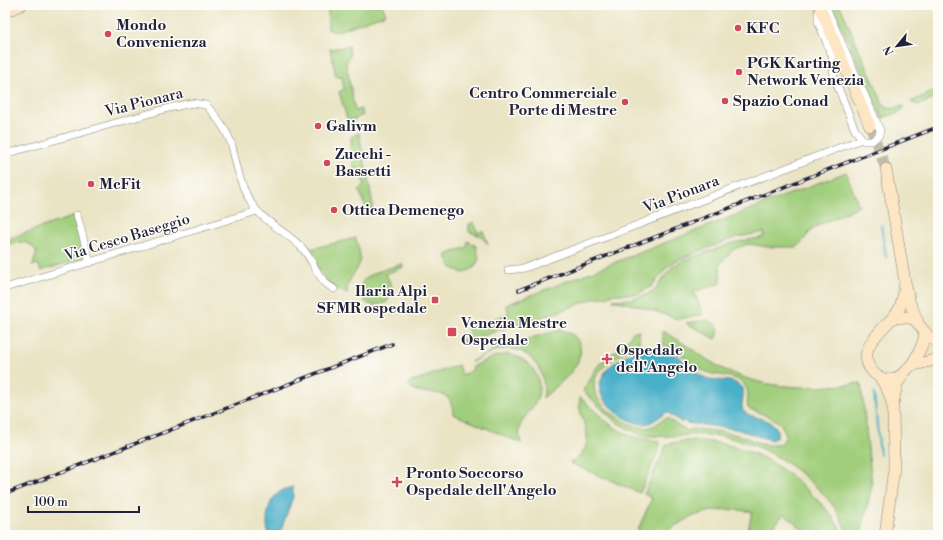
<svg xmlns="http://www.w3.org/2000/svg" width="943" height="540" font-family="'Libre Bodoni',serif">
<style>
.green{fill:#a1ce7b;stroke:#62785b}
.water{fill:#4ab0c9;stroke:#366982}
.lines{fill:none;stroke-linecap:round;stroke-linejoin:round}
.stream{stroke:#4ab0c9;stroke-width:2}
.secondary-tunnel{stroke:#c2bda9;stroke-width:11;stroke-dasharray:11 5.5;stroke-linecap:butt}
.street-casing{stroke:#868380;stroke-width:8}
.secondary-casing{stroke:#868380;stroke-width:12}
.street{stroke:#fff;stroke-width:7}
.secondary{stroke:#fce6c4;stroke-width:11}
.rail-casing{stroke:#22223b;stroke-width:3.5}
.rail{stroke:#fdfcf7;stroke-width:2;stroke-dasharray:6;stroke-linecap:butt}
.poi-dot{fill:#d1495b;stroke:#fdfcf7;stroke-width:1.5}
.labels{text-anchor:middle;stroke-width:3;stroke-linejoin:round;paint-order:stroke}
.poi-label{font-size:15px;font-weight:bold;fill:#22223b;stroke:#fdfcf7;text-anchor:start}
.street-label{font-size:15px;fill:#22223b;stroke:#fdfcf7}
</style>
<rect width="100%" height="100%" fill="#fdfcf7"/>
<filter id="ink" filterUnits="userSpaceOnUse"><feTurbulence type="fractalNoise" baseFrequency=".025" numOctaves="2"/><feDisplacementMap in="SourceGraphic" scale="8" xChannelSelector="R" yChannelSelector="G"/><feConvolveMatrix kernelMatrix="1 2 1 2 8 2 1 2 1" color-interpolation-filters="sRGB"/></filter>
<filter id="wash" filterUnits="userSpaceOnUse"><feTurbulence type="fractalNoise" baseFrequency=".012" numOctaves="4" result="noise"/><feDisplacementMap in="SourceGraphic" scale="16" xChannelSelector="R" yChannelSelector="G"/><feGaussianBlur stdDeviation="0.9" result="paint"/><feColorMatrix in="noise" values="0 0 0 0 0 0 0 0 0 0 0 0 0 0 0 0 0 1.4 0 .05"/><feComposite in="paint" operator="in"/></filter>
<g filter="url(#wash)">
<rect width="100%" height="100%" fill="#eae4c5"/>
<g class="green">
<polygon points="328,5 382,5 386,14 335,32 328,29"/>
<polygon points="832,5 841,8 884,106 892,109 904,106 901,112 882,118"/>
<polygon points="349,46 350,55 346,63 355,111 361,109 363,115 348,122 339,92 344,89 342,76 336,76 330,49"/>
<polygon points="938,89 938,98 918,105 911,102"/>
<polygon points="359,133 373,205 372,211 368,213 359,190 364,186 362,174 355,173 351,151 351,137"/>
<polygon points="846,172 859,206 813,228 798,247 769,247 748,244 734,249 720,264 721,283 694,292 703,315 678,319 639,306 613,300 631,299 648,294 655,289 671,268 682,261 733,243 764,237 764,232 734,238 680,259 667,267 652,286 638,294 613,294 606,297 595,298 558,312 502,329 463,343 462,339 470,336 468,329 509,313 506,305"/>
<path d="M74,216L86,257L41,271L38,264L32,266L37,253C30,239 17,241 5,246V240Z"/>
<polygon points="474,222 478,233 483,231 488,244 481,236 469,232 469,224"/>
<path d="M356,238C357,246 361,252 360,260C358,274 345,279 347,294H346L329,284L306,250Z"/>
<polygon points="468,241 476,246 479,259 474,268 463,273 450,267 446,255 467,247"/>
<path d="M402,264L403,267L386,274L393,290L387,302C382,303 377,306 372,305C360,302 356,288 364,280C373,271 391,268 402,264Z"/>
<path d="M706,320C717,322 722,329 716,339L686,323Z"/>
<path d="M560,330C567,332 574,334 578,341C590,363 556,386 543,398C548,373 531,346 503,349C492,350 481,357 471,362L502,346Z"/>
<path d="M634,331H639V343C625,352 605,361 596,377C584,400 627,428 646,428C657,427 660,419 668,418C675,424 680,428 689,431L691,429C707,430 725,431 741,436C752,439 763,447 775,445C781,445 784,441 786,435C781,416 763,416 748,408C746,401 750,394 746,387C738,374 719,377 707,372C688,365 684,351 663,345V331C684,342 702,358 723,369C768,391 813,389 861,383L872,485L861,535H847C842,514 829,499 814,485C784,457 749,437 707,435C682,433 658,441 635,432C610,422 602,407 583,391L597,367L605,358L621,348Z"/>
<path d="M507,354C529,357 545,377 537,399C530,416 514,420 521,443L453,414C452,379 417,403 408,383L458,365L462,375L473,370L472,367L493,357Z"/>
<path d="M580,397L607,422L620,431L635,437L658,441L660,443L659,449L640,493L570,463C605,442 575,421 580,397Z"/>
<path d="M694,440C745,444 775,459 811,494C823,505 837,519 842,535H809L784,514L767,535H747L752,512C734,508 715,509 697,515C674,523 664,540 637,532L652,498L644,494L666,446L670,443Z"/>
</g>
<g class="water">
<path d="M642,347C653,347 665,348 675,354C687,360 689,372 706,378C716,382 730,378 739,385C748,392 739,403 743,411C754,421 780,416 777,437L771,440L736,429L686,423L685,420L682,423L667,412C660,416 653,423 645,424C630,425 603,405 600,391C599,384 601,379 604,374C609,363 632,352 642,347Z"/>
<path d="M293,487V497L279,535H268C265,514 268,491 293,487Z"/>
</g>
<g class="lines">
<g class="stream">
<polyline points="881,225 886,257"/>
<polyline points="874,394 880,455"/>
</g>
</g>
</g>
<g filter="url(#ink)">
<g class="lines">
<polyline class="secondary-tunnel" points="870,126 886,169"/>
<g class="street-casing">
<g id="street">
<polyline points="818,13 818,21 832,56 834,77 855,130 864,141 872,141 879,135 880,130 825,5"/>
<path d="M5,154L169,108L192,103L206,105C216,115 228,132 232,146C237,166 240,185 251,203C264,223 288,232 303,249C315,263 317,280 334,289"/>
<polyline points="77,215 90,263"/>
<polyline points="508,270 525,268 862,139"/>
<polyline points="5,288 257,211"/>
</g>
</g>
<g class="secondary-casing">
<g id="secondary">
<polyline points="819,5 870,126"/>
<polyline points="5,12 21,5"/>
<polyline points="886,169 905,282 910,303 918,322"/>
<path d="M905,282C904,291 903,302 899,309C890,326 852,347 872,371C895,398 923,355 925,332"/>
<path d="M891,319C925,311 915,333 938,342"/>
<polyline points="911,366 938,359"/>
<polyline points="880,377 889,393 893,407 894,468 885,535"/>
<polyline points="893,404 897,384 904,373"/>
</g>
</g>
<use href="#street" class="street"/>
<use href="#secondary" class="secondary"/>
<g class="rail-casing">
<g id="rail">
<polyline points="519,290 938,127"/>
<polyline points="5,494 392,344"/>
</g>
</g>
<use href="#rail" class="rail"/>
</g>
</g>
<g class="poi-dot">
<circle cx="738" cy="28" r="4"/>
<circle cx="108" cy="34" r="4"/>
<circle cx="739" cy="72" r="4"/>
<circle cx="725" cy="101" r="4"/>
<circle cx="625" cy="102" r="4"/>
<circle cx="318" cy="126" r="4"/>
<circle cx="327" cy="163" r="4"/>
<circle cx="91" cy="184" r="4"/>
<circle cx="334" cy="210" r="4"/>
<rect x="431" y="296" width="8" height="8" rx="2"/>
<rect x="447" y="327" width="10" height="10" rx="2"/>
<path d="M605 353h4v4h4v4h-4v4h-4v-4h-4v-4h4z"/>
<path d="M395 476h4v4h4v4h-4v4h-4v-4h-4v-4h4z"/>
</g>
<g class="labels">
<g class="poi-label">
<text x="116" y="30">Mondo<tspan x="116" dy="17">Convenienza</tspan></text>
<text x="746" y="33">KFC</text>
<text x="747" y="68">PGK Karting<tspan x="747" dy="17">Network Venezia</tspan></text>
<text x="617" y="98" text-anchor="end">Centro Commerciale<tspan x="617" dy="17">Porte di Mestre</tspan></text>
<text x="733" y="106">Spazio Conad</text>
<text x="326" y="131">Galivm</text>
<text x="335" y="159">Zucchi -<tspan x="335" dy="17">Bassetti</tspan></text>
<text x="99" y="189">McFit</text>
<text x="342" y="215">Ottica Demenego</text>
<text x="427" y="296" text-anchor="end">Ilaria Alpi<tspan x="427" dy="17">SFMR ospedale</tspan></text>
<text x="461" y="328">Venezia Mestre<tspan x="461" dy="17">Ospedale</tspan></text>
<text x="616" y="355">Ospedale<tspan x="616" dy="17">dell'Angelo</tspan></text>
<text x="406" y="478">Pronto Soccorso<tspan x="406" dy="17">Ospedale dell'Angelo</tspan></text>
</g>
<g class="street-label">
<text transform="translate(144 102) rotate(-14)" y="5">Via Pionara</text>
<text transform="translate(681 194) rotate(-21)" y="5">Via Pionara</text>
<text transform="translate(127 237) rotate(-17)" y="5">Via Cesco Baseggio</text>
</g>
</g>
<rect width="943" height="540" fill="none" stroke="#fdfcf7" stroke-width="20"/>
<g transform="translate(897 46) rotate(241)" stroke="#fdfcf7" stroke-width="3" paint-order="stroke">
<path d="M0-3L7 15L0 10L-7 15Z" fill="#22223b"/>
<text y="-6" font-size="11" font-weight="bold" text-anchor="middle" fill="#22223b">N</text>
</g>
<path d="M28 506v6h111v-6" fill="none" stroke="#22223b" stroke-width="2"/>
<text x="34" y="506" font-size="12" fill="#22223b" stroke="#fdfcf7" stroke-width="3" paint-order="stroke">100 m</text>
</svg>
